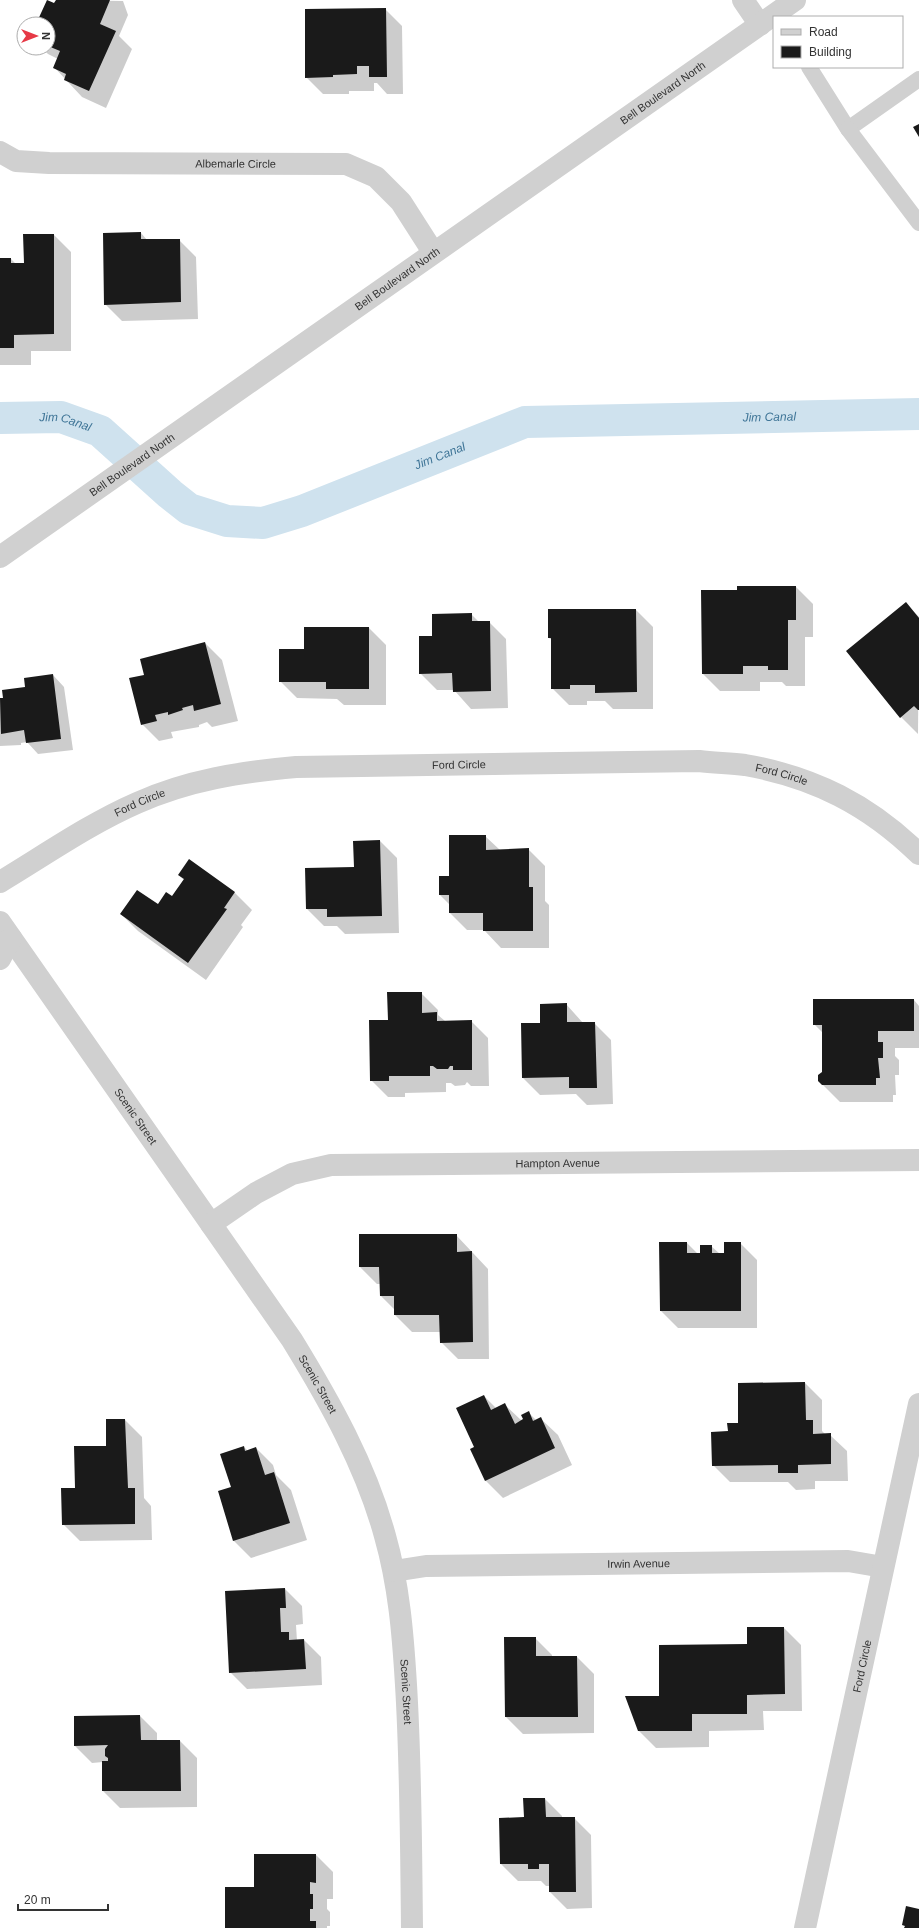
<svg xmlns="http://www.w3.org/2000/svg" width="919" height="1928" font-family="Helvetica,sans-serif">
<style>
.shadow{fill:#0003}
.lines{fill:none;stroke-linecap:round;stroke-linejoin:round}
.canal{stroke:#cfe2ee;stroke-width:32}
.building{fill:#1a1a1a}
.service{stroke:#d0d0d0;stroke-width:16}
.minor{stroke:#d0d0d0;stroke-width:22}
.tertiary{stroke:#d0d0d0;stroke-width:22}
.labels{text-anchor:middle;stroke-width:4;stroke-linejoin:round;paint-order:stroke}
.street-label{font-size:11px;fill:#333;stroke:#fff}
.water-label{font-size:12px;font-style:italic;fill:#3f7597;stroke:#fff}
</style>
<rect width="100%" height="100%" fill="#fff"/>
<g class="shadow">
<polygon points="57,0 123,1 128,15 119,36 132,49 106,108 82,97 54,67 58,59 48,54 42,48 48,48 48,24 37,24"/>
<polygon points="385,9 402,26 403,94 387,94 377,83 374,83 374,91 349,91 349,94 323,94 306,77"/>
<polygon points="141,233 147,240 179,240 196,257 198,319 122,321 105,304"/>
<polygon points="54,235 71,252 71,351 31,351 31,365 0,365 0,264 11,259 16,264 25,264"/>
<polygon points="796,587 813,604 813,637 805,637 805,686 786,686 782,682 760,682 760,691 720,691 703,674 702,591 738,591"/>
<polygon points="906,604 919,617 918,734 901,717"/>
<polygon points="636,610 653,627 653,709 613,709 605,701 587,701 587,705 569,705 552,688 552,640 549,638"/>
<polygon points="471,614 479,622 489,622 506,639 508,708 471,709 454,690 437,690 420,673 433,637"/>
<polygon points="369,628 386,645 386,705 344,705 337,699 297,698 280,681 305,650"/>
<polygon points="205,643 222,660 238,721 212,727 207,722 199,725 199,727 171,732 173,738 159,741 142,724 145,676"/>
<polygon points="53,675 64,687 73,750 38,754 27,742 21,743 21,745 0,746 0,699"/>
<polygon points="485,836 500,850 528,849 545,866 545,901 549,905 549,948 501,948 484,930 467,930 450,913 450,905 440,895 440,877 450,877"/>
<polygon points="380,841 397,858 399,933 345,934 337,926 324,926 307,909 306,869 355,868 354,842"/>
<polygon points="189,860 235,893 252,910 241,925 243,927 206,980 138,931 121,914 158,905 172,897 184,880 179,875"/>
<polygon points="421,993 438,1010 438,1015 445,1021 471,1021 488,1038 489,1086 471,1086 467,1082 465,1085 455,1086 451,1083 446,1083 446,1092 405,1093 405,1097 388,1097 371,1080 389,1021"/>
<polygon points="914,1000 919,1006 919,1048 895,1048 895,1056 899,1060 899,1075 895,1075 896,1095 893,1095 893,1102 840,1102 819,1081 823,1072 823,1033 814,1024"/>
<polygon points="566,1004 583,1023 594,1023 611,1040 613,1104 587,1105 576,1094 540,1095 523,1078 541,1024"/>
<polygon points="456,1235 488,1269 489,1359 458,1359 441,1342 440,1332 412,1332 395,1315 395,1310 381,1296 381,1284 377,1284 360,1267"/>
<polygon points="660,1243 687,1243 698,1254 711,1246 720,1254 725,1254 740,1243 757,1260 757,1328 678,1328 661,1311"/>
<polygon points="805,1383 822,1400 822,1431 826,1435 830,1435 847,1451 848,1481 815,1481 815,1489 796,1490 788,1482 730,1482 713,1465 729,1432 739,1424"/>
<polygon points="484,1396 497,1409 505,1405 522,1421 529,1413 536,1420 541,1419 558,1435 572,1465 503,1498 486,1481 471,1449 475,1447"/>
<polygon points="125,1420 142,1437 144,1498 151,1506 152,1540 80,1541 63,1524 77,1489"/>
<polygon points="244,1447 248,1451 256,1448 273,1465 276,1475 291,1490 307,1540 251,1558 234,1541 232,1488"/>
<polygon points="285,1589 302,1606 303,1624 296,1625 297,1641 304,1640 321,1657 322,1685 247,1689 230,1672"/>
<polygon points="784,1628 801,1645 802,1711 763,1711 764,1730 709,1731 709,1747 656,1748 639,1731 660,1697 748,1645"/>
<polygon points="535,1638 552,1655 552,1657 577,1657 594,1674 594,1733 523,1734 506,1717"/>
<polygon points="140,1716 157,1733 157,1741 180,1741 197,1758 197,1807 120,1808 103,1791 103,1762 92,1763 75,1746"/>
<polygon points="545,1799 562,1816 562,1818 574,1818 591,1835 592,1908 567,1909 550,1892 550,1886 546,1886 541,1881 518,1881 501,1864 525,1818"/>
<polygon points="316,1855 333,1872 333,1899 327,1899 327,1909 330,1912 330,1926 327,1926 327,1928 226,1928 255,1888"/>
</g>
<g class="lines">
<path class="canal" id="s1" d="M0,418L61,417L100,431L170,494L189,509L227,521L263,523L302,511L525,422L919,414"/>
</g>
<g class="building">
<polygon points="47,0 54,3 56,0 110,0 100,24 116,31 89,91 64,80 66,74 53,68 60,51 48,46 48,24 36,24"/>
<polygon points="386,8 387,77 369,77 369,66 357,66 357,74 333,75 333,77 305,78 305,9"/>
<polygon points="919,124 919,137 913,127"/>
<polygon points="141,232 141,239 180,239 181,302 104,305 103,233"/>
<polygon points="23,234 54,234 54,334 14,335 14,348 0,348 0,258 11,258 11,263 24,263"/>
<polygon points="737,586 796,586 796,620 788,620 788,670 768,670 768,666 743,666 743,674 702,674 701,590 737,590"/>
<polygon points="906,602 919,618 919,710 918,710 914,706 900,718 846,651"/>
<polygon points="548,609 636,609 637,692 595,693 595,685 570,685 570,689 551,689 551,638 548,638"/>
<polygon points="472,613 472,621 490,621 491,691 453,692 452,673 419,674 419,636 432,636 432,614"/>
<polygon points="304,627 369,627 369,689 326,689 326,682 279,682 279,649 304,649"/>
<polygon points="205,642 221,704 194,711 193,705 182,708 183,710 168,715 168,712 155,715 157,721 141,725 129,678 144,675 140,659"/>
<polygon points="53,674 61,739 26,743 24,730 1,734 0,698 3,698 2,690 25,687 24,678"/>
<polygon points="449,835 486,835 486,850 529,848 529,887 533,887 533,931 483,931 483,913 449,913 449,895 439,895 439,876 449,876"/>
<polygon points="380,840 382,916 327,917 327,909 306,909 305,868 354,867 353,841"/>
<polygon points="189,859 235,892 224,908 227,909 188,963 120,914 137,890 158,904 166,892 172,896 184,879 178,875"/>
<polygon points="387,992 422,992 422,1013 437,1012 437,1021 472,1020 472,1070 453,1070 453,1066 450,1066 448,1069 437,1069 433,1066 430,1066 430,1076 389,1076 389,1081 370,1081 369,1020 388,1020"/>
<polygon points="813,999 914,999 914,1031 878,1031 878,1042 883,1042 883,1058 878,1058 880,1078 876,1078 876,1085 822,1085 818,1081 818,1075 822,1072 822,1025 813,1025"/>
<polygon points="567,1003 567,1022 595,1022 597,1088 569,1088 569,1077 522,1078 521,1023 540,1023 540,1004"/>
<polygon points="359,1234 457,1234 457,1252 472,1251 473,1342 440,1343 439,1315 394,1315 394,1296 380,1296 379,1267 359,1267"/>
<polygon points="659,1242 687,1242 687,1253 700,1253 700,1245 712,1245 712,1253 724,1253 724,1242 741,1242 741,1311 660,1311"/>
<polygon points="805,1382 806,1420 813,1420 813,1434 831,1433 831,1464 798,1465 798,1473 778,1473 778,1465 712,1466 711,1432 728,1431 727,1423 738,1423 738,1383"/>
<polygon points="484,1395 491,1410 505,1403 515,1424 523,1419 521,1415 529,1411 533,1421 541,1417 555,1448 485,1481 470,1449 474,1447 456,1408"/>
<polygon points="106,1419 125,1419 128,1488 135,1488 135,1524 62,1525 61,1488 75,1488 74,1446 106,1446"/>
<polygon points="244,1446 245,1451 256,1447 265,1475 274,1472 290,1523 233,1541 218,1491 231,1487 220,1454"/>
<polygon points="285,1588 286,1608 280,1608 281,1632 289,1632 289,1640 304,1639 306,1669 229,1673 225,1591"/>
<polygon points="747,1627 784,1627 785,1694 747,1695 747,1714 692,1714 692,1731 638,1731 625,1696 659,1696 659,1645 747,1644"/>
<polygon points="504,1637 536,1637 536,1656 577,1656 578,1717 505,1717"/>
<polygon points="140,1715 141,1740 180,1740 181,1791 102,1791 102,1761 108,1761 108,1758 105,1756 105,1749 108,1745 74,1746 74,1716"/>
<polygon points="523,1798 545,1798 546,1817 575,1817 576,1892 549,1892 549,1864 539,1864 539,1869 528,1869 528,1864 500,1864 499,1818 524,1817"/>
<polygon points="254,1854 316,1854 316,1883 310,1882 310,1894 313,1894 313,1909 310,1909 310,1921 316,1921 316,1928 225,1928 225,1887 254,1887"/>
<polygon points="906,1906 919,1909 919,1928 904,1928 905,1926 902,1925"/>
</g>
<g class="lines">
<g class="service">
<polyline points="809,67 848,129 919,79"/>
<polyline points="848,129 919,223"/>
</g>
<g class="minor">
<polyline points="743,0 760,25"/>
<path id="s2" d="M0,152L16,161L49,163L346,164L376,177L401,202L433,252"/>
<path id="s3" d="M0,882C45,855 89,824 137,803C188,780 241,772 296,767L699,761C714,763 730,763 745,765C814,777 869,805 919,854"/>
<path id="s4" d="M0,922L292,1340C330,1402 366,1466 385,1536C399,1585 403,1635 406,1685C411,1766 411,1847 412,1928"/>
<polyline points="0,959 11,938"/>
<path id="s5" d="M211,1224L256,1193L292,1174L331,1165L919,1160"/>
<path id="s6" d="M394,1571L426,1566L848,1561L883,1567"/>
<path id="s7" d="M805,1928L919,1404"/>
</g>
<path class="tertiary" id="s8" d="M0,557L795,0"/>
</g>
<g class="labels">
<g class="street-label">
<text dy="4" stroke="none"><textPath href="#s8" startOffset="809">Bell Boulevard North</textPath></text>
<text dy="4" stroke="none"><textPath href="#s2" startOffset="238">Albemarle Circle</textPath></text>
<text dy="4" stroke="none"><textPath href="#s8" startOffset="485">Bell Boulevard North</textPath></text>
<text dy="4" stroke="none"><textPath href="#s8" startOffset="161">Bell Boulevard North</textPath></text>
<text dy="4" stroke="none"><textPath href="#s3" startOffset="485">Ford Circle</textPath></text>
<text dy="4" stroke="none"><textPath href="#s3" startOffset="809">Ford Circle</textPath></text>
<text dy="4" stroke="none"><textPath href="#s3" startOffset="161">Ford Circle</textPath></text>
<text dy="4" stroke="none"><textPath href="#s4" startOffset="237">Scenic Street</textPath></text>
<text dy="4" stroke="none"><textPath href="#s5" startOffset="362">Hampton Avenue</textPath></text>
<text dy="4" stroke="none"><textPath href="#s4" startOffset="561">Scenic Street</textPath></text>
<text dy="4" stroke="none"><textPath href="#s6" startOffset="245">Irwin Avenue</textPath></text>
<text dy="4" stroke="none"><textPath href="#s7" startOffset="268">Ford Circle</textPath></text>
<text dy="4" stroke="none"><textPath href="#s4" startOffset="885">Scenic Street</textPath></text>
</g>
<g class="water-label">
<text dy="4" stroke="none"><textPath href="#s1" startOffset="822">Jim Canal</textPath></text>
<text dy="4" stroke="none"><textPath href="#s1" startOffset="66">Jim Canal</textPath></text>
<text dy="4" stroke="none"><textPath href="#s1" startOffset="486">Jim Canal</textPath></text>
</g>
</g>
<rect x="773" y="16" width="130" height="52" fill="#ffffff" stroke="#adadad"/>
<rect x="781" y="29" width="20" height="6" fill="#d0d0d0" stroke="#adadad"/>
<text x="809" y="36" font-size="12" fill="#333333">Road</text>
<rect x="781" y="46" width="20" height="12" fill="#1a1a1a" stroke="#adadad"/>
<text x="809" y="56" font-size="12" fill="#333333">Building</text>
<g transform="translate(36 36) rotate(90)"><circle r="19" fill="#ffffff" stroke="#adadad"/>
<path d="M0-3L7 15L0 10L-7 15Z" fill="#e63946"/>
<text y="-6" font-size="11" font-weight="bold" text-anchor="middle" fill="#333333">N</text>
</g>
<path d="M18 1904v6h90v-6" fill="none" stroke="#333333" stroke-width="2"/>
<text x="24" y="1904" font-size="12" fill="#333333" stroke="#ffffff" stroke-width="3" paint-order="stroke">20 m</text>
</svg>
